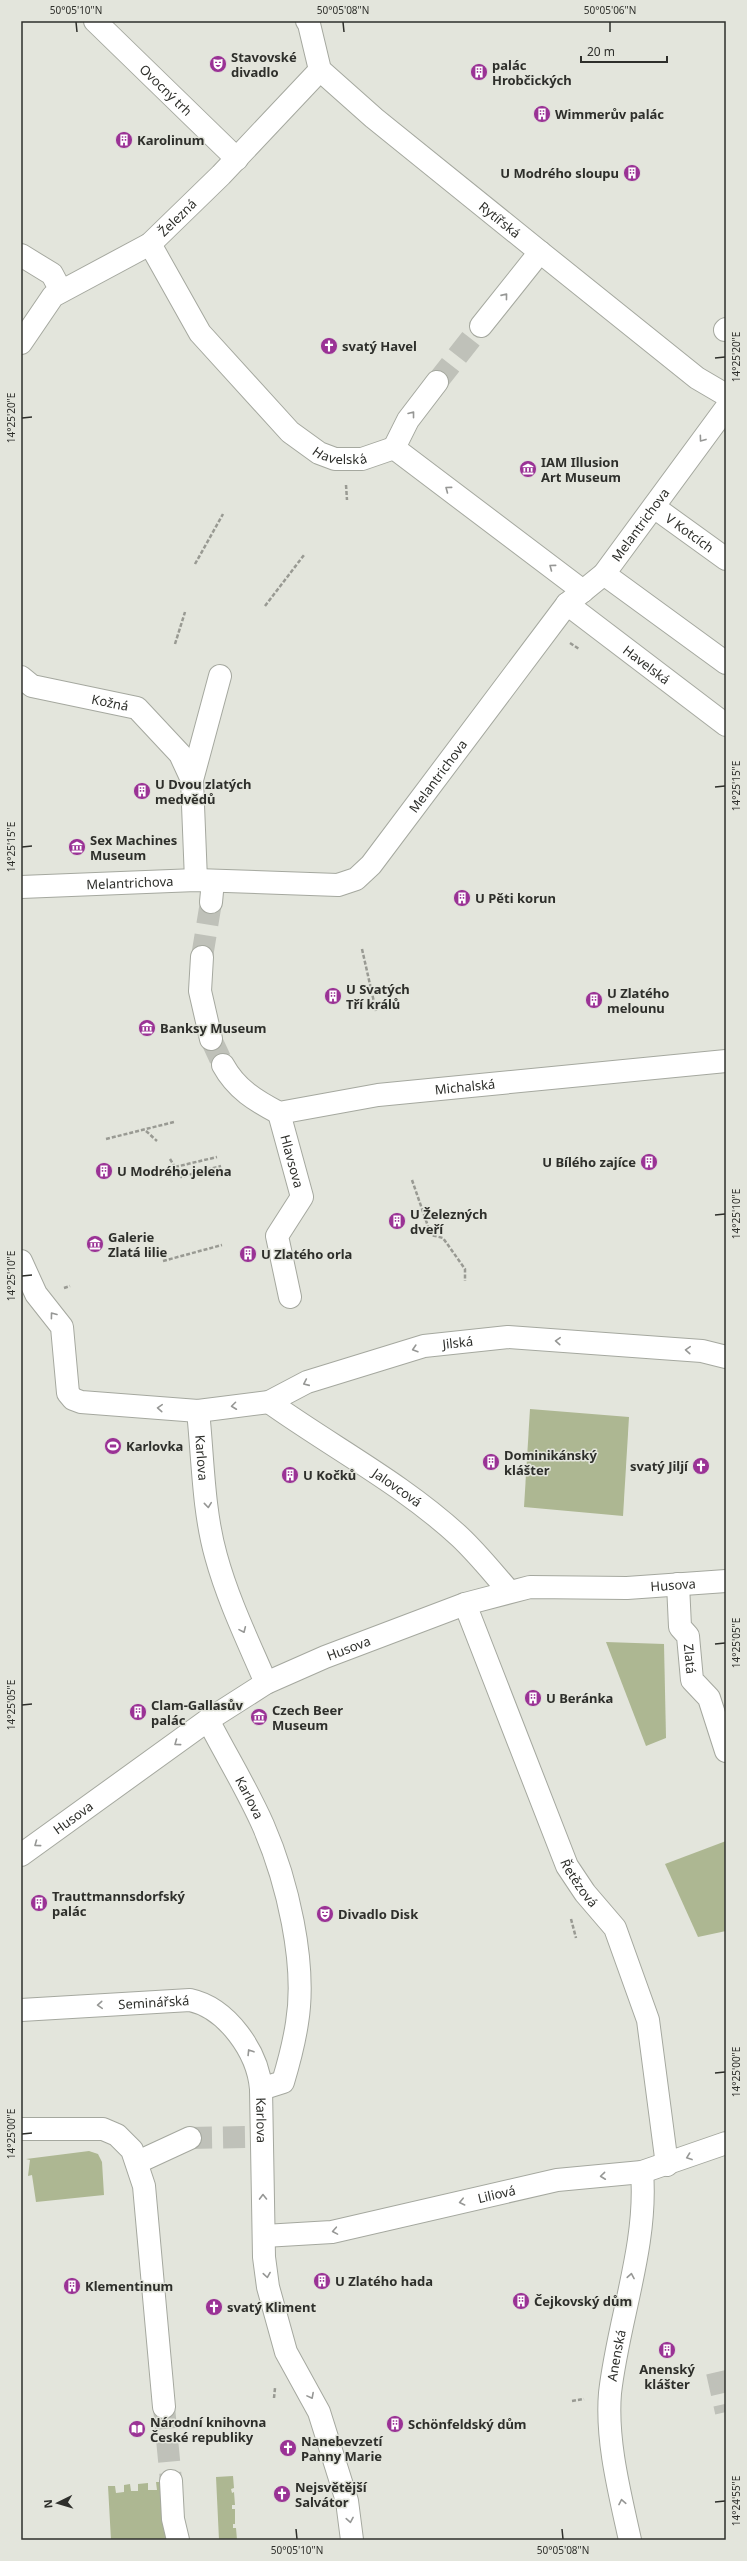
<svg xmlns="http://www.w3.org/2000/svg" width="747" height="2561" font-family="'Noto Sans',sans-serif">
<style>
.green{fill:#adb792}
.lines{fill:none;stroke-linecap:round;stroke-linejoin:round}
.minor-tunnel{stroke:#bfc1b9;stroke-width:22;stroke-dasharray:22 11;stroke-linecap:butt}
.minor-casing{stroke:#a5a89f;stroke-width:24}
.path{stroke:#999a93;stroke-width:2.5;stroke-dasharray:4 2;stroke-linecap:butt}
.minor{stroke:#fff;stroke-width:22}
.oneway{stroke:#969795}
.ticks{fill:none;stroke:#2e2f2b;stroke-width:1.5}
.labels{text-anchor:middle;stroke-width:3;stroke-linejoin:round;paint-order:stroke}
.poi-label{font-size:13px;font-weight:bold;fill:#2e2f2b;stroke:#e3e5dc;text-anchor:start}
.street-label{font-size:13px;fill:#2e2f2b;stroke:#e3e5dc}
.neatline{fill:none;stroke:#2e2f2b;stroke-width:1.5}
.ticks-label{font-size:10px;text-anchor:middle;fill:#2e2f2b}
</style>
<rect width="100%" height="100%" fill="#e3e5dc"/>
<g class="green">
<polygon points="530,1409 629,1417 623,1516 524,1507"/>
<polygon points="606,1642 664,1644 666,1738 646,1746"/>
<polygon points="726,1841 726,1931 698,1937 665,1864"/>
<polygon points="89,2151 98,2154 102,2162 104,2195 36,2202 32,2175 28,2176 30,2160 26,2159"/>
<polygon points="233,2476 234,2488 231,2489 232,2493 234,2492 235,2505 232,2505 232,2509 235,2509 235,2524 233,2524 233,2528 236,2528 237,2540 219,2540 216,2477"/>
<polygon points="156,2482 163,2482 171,2540 111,2540 108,2486 115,2486 116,2493 124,2492 124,2485 130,2484 131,2491 138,2491 138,2484 148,2483 148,2490 157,2490"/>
</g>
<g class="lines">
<g class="minor-tunnel">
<polyline points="437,382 481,326"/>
<polyline points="202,957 211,902"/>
<polyline points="211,1039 223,1065"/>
<polyline points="190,2138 248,2137"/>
<polyline points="717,2372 726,2412"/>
<polyline points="164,2407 171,2481"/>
</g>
<g class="minor-casing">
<g id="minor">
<path id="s1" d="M95,21L237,159"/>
<path id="s2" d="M307,21L309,24L320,70L374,118L540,252L697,378L726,395"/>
<path id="s3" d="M150,244L200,333L290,432L319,453L335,459H362L394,448"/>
<polyline points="21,255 52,274 61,291"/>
<polyline points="481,326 540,252"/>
<polyline points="725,330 726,329"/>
<path id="s4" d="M21,343L53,296L150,244L221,175L320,70"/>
<polyline points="394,448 583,591"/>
<polyline points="394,448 408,420 437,382"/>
<path id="s5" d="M654,507L726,559"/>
<polyline points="604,574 726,663"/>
<path id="s6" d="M567,604L726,725"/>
<path id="s7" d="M21,677L32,686L137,708L180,754L192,780L196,880"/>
<polyline points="192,780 220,676"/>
<path id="s8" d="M21,887L196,880L338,885L356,879L371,865L567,604L604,574L726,408"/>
<polyline points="211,902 213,881"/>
<polyline points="202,957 200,991 211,1039"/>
<path id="s9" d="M223,1065C236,1089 256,1101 279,1113L378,1095L726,1061"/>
<path id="s10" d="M279,1113L302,1197L277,1236L290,1297"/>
<path id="s11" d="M21,1261L36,1294L62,1327L68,1393L73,1399L81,1402L198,1411L269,1402L307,1382L424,1346L508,1337L702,1351L726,1357"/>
<path id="s12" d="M269,1402C332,1447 403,1484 460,1537C478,1554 493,1573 509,1591"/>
<path id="s13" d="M198,1411C203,1458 203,1510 216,1556C228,1600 248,1641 266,1683"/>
<path id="s14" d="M678,1584L680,1627L688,1636L692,1680L709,1698L726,1751"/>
<path id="s15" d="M465,1604L567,1866L585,1893L615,1928L648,2020L667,2165"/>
<path id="s16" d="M208,1720C226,1755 247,1789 263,1825C287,1880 307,1963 297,2023C294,2043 289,2062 283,2082L261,2089"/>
<path id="s17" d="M21,1855L208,1720L266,1683L325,1657L465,1604L530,1587L627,1588L726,1581"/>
<path id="s18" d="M21,2010L190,2000C227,2008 258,2052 261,2089L264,2257L268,2287L286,2352L319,2412L347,2501L352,2540"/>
<polyline points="22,2129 103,2129 117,2135 132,2150 144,2186 164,2407"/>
<polyline points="138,2162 190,2138"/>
<path id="s19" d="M264,2236L332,2232L557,2180L642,2172L726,2143"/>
<polyline points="171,2481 173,2519 178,2540"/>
<path id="s20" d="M630,2540C620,2494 606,2441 610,2393C618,2321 648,2245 642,2172"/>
</g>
</g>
<g class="path">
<polyline points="346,485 347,500"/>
<polyline points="195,564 223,514"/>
<polyline points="265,606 304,555"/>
<polyline points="570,643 579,649"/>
<polyline points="175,644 185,612"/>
<polyline points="362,949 376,1011"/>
<polyline points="146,1131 157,1141"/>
<polyline points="106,1139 174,1122"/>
<polyline points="170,1159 181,1177 221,1166"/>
<polyline points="175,1167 217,1157"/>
<polyline points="412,1180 431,1235 443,1238 465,1269 465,1281"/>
<polyline points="163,1261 222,1245"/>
<polyline points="64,1288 70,1286"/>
<polyline points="571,1919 576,1938"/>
<polyline points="274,2398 275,2388"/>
<polyline points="572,2401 584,2399"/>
</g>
<use href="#minor" class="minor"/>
</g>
<defs><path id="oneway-chevron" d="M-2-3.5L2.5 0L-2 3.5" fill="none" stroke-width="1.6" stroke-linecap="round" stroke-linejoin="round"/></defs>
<g class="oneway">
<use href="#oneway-chevron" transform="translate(505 296) rotate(-51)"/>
<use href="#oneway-chevron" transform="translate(412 414) rotate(-52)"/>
<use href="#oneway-chevron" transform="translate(702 439) rotate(126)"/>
<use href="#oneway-chevron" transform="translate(448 489) rotate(-143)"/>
<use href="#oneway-chevron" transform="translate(552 567) rotate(-143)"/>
<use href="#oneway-chevron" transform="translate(53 1315) rotate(-127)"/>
<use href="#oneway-chevron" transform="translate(558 1341) rotate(-176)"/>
<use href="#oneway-chevron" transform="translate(415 1349) rotate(163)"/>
<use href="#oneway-chevron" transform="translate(688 1350) rotate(-176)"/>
<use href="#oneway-chevron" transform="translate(306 1383) rotate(156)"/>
<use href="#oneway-chevron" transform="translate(234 1406) rotate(173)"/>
<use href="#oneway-chevron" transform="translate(160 1408) rotate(-176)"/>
<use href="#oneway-chevron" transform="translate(208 1505) rotate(84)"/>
<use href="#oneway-chevron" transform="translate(243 1630) rotate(66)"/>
<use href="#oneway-chevron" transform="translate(177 1743) rotate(144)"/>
<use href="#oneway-chevron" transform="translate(37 1844) rotate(144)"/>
<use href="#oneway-chevron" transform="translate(100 2005) rotate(176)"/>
<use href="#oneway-chevron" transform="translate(250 2052) rotate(-122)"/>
<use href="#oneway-chevron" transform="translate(689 2157) rotate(160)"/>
<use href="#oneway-chevron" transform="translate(603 2176) rotate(174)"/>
<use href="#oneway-chevron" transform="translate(263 2197) rotate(-91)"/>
<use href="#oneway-chevron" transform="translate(462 2202) rotate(167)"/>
<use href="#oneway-chevron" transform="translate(335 2231) rotate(170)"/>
<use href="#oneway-chevron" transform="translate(267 2275) rotate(81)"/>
<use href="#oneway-chevron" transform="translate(631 2276) rotate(-80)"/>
<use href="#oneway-chevron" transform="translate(311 2396) rotate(62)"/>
<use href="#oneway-chevron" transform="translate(622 2502) rotate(-101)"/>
<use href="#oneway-chevron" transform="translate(350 2520) rotate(80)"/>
</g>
<path class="ticks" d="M76,22L77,32M343,22L344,32M610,22V32M715,358L725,357M22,418L32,417M715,787L725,786M22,847L32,846M715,1215L725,1214M22,1276L32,1275M715,1644L725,1643M22,1705L32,1704M715,2073L725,2072M22,2134L32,2133M715,2502L725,2501M296,2529L297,2539M562,2529L563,2539"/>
<defs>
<g id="theatre-disc" transform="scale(0.9)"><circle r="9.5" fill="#9a3295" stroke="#e3e5dc"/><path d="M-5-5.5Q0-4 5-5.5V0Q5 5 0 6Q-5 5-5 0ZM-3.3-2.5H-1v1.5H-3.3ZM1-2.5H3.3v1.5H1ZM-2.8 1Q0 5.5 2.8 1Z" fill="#fff"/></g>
<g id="building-disc" transform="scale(0.9)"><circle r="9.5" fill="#9a3295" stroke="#e3e5dc"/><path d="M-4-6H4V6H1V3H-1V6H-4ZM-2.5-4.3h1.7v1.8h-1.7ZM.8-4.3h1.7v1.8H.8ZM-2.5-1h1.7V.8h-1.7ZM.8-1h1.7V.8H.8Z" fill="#fff"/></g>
<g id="church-disc" transform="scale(0.9)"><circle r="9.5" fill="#9a3295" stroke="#e3e5dc"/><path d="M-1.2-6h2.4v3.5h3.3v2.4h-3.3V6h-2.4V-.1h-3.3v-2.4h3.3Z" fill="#fff"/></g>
<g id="museum-disc" transform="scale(0.9)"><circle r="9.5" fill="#9a3295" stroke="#e3e5dc"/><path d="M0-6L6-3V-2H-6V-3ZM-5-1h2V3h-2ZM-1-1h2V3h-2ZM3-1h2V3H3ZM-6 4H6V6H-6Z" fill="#fff"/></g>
<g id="stadium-disc" transform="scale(0.9)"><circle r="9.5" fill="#9a3295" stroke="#e3e5dc"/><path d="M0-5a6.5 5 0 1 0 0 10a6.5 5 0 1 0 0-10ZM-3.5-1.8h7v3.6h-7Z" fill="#fff"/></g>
<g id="library-disc" transform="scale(0.9)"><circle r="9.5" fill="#9a3295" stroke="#e3e5dc"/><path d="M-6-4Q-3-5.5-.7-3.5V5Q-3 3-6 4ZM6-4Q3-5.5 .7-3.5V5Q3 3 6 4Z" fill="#fff"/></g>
</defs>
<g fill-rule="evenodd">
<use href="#theatre-disc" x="218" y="64"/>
<use href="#building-disc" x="479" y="72"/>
<use href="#building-disc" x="542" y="114"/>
<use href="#building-disc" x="124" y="140"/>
<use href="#building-disc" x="632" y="173"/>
<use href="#church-disc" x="329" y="346"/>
<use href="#museum-disc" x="528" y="469"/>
<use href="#building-disc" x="142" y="791"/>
<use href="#museum-disc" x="77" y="847"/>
<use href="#building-disc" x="462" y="898"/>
<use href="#building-disc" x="333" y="996"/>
<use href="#building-disc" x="594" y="1000"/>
<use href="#museum-disc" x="147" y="1028"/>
<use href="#building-disc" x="649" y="1162"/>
<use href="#building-disc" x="104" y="1171"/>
<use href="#building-disc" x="397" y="1221"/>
<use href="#museum-disc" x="95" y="1244"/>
<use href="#building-disc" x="248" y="1254"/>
<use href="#stadium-disc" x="113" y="1446"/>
<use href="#building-disc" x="491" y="1462"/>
<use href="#church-disc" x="701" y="1466"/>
<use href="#building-disc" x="290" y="1475"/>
<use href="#building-disc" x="533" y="1698"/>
<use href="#building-disc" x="138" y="1712"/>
<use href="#museum-disc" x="259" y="1717"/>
<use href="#building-disc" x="39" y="1903"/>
<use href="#theatre-disc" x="325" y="1914"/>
<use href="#building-disc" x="322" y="2281"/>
<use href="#building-disc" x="72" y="2286"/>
<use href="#building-disc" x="521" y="2301"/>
<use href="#church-disc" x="214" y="2307"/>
<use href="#building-disc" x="667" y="2350"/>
<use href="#building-disc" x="395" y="2424"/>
<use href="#library-disc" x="137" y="2429"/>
<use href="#church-disc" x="288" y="2448"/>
<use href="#church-disc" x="282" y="2494"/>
</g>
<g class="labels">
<g class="poi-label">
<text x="231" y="62">Stavovské<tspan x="231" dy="15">divadlo</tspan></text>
<text x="492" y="70">palác<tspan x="492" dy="15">Hrobčických</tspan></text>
<text x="555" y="119">Wimmerův palác</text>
<text x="137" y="145">Karolinum</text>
<text x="619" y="178" text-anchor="end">U Modrého sloupu</text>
<text x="342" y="351">svatý Havel</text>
<text x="541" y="467">IAM Illusion<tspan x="541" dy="15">Art Museum</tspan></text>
<text x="155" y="789">U Dvou zlatých<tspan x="155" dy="15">medvědů</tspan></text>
<text x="90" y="845">Sex Machines<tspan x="90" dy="15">Museum</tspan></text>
<text x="475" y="903">U Pěti korun</text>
<text x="346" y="994">U Svatých<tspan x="346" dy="15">Tří králů</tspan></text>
<text x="607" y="998">U Zlatého<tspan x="607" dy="15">melounu</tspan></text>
<text x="160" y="1033">Banksy Museum</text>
<text x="636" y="1167" text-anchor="end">U Bílého zajíce</text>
<text x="117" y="1176">U Modrého jelena</text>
<text x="410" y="1219">U Železných<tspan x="410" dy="15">dveří</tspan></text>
<text x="108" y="1242">Galerie<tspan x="108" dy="15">Zlatá lilie</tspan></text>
<text x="261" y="1259">U Zlatého orla</text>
<text x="126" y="1451">Karlovka</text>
<text x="504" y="1460">Dominikánský<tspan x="504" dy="15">klášter</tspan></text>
<text x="688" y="1471" text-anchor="end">svatý Jiljí</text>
<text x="303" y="1480">U Kočků</text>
<text x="546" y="1703">U Beránka</text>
<text x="151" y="1710">Clam-Gallasův<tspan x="151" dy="15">palác</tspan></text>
<text x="272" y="1715">Czech Beer<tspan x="272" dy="15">Museum</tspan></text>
<text x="52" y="1901">Trauttmannsdorfský<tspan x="52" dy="15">palác</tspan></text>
<text x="338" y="1919">Divadlo Disk</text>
<text x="335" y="2286">U Zlatého hada</text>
<text x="85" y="2291">Klementinum</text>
<text x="534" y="2306">Čejkovský dům</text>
<text x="227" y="2312">svatý Kliment</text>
<text x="667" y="2374" text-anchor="middle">Anenský<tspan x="667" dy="15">klášter</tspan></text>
<text x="150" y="2427">Národní knihovna<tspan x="150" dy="15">České republiky</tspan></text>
<text x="408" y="2429">Schönfeldský dům</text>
<text x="301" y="2446">Nanebevzetí<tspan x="301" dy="15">Panny Marie</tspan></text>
<text x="295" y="2492">Nejsvětější<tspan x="295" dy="15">Salvátor</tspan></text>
</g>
<g class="street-label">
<text dy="5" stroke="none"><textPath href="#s1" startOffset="99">Ovocný trh</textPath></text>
<text dy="5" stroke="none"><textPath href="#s4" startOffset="205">Železná</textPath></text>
<text dy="5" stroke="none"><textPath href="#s2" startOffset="285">Rytířská</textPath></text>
<text dy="5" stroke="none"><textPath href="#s3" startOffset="293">Havelská</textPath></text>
<text dy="5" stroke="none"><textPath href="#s8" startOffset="792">Melantrichova</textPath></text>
<text dy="5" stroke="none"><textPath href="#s5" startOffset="44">V Kotcích</textPath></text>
<text dy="5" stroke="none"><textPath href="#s6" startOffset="100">Havelská</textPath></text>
<text dy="5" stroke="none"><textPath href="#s7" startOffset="94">Kožná</textPath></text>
<text dy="5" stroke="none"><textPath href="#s8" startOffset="468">Melantrichova</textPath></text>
<text dy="5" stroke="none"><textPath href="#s8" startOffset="109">Melantrichova</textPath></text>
<text dy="5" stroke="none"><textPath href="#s9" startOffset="263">Michalská</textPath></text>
<text dy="5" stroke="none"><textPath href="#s10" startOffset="50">Hlavsova</textPath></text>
<text dy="5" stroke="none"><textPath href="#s11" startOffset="549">Jilská</textPath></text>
<text dy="5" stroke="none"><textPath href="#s13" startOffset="47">Karlova</textPath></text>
<text dy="5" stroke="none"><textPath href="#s12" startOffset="154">Jalovcová</textPath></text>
<text dy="5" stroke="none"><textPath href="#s17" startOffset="724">Husova</textPath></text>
<text dy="5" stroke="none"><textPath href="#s17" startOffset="389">Husova</textPath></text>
<text dy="5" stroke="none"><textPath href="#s14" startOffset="78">Zlatá</textPath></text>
<text dy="5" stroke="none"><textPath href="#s16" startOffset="88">Karlova</textPath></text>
<text dy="5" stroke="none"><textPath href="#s17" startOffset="64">Husova</textPath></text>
<text dy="5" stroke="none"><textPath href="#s15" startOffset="302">Řetězová</textPath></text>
<text dy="5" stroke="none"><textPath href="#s18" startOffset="133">Seminářská</textPath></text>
<text dy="5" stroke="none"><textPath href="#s18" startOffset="321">Karlova</textPath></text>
<text dy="5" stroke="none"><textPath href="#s19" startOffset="237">Liliová</textPath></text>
<text dy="5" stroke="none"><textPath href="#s20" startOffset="187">Anenská</textPath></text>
</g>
</g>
<rect width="747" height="2561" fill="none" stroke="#e3e5dc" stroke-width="44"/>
<g transform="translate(58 2503) rotate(265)" stroke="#e3e5dc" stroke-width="3" paint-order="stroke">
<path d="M0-3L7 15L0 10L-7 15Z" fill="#2e2f2b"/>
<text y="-6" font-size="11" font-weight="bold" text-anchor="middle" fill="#2e2f2b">N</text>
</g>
<path d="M581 56v6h86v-6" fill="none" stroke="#2e2f2b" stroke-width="2"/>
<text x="587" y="56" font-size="12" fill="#2e2f2b" stroke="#e3e5dc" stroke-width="3" paint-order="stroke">20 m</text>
<rect x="22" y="22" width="703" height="2517" class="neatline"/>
<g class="ticks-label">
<text x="76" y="14">50°05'10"N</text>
<text x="343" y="14">50°05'08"N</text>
<text x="610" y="14">50°05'06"N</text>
<text transform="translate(736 357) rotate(-90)" y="4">14°25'20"E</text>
<text transform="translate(11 418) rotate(-90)" y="4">14°25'20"E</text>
<text transform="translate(736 786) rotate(-90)" y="4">14°25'15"E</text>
<text transform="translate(11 847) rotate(-90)" y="4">14°25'15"E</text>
<text transform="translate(736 1214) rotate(-90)" y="4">14°25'10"E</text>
<text transform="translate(11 1276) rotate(-90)" y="4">14°25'10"E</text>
<text transform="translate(736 1643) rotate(-90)" y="4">14°25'05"E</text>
<text transform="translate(11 1705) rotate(-90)" y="4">14°25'05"E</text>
<text transform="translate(736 2072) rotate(-90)" y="4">14°25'00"E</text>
<text transform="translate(11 2134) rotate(-90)" y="4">14°25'00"E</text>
<text transform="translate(736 2501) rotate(-90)" y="4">14°24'55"E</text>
<text x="297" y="2554">50°05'10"N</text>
<text x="563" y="2554">50°05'08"N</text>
</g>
</svg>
